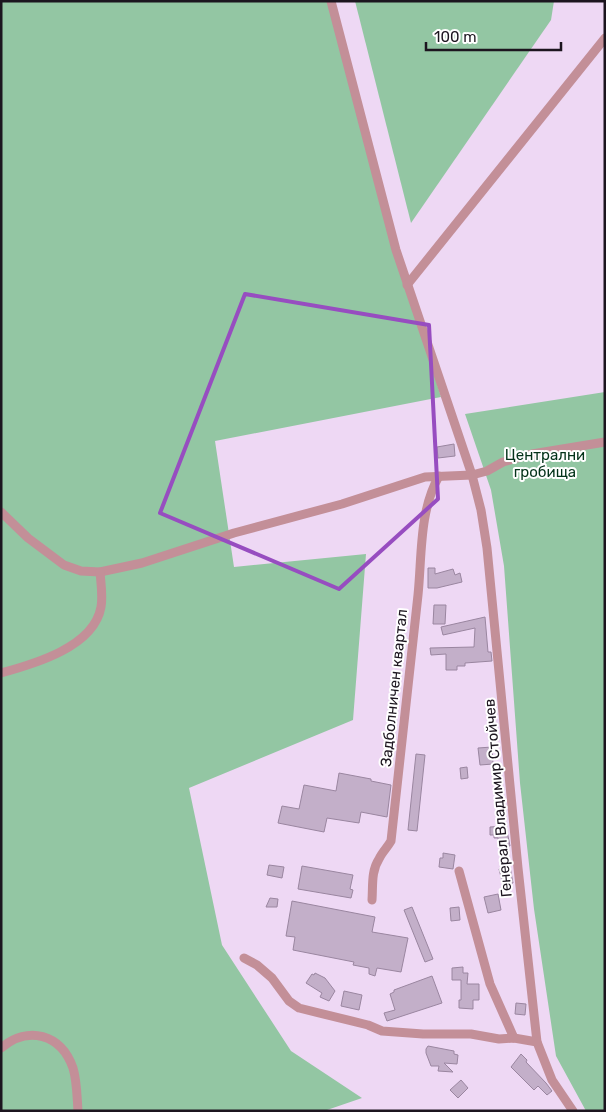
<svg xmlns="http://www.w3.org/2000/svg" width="606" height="1112" font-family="Rubik,sans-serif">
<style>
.green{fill:#93c6a3}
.building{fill:#c3afc9;stroke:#9a86a0}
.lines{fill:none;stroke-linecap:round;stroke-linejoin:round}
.street{stroke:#c38f98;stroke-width:9}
.marked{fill:none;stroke:#974dc0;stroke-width:4;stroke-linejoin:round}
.labels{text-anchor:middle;stroke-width:4;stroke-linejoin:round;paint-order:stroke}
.park-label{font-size:15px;fill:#04331a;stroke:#fff}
.street-label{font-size:15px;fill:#1c151f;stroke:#fff}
</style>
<rect width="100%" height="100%" fill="#eed8f4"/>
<g class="green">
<polygon points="1,1 332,1 388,220 441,397 215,441 234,567 366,554 353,720 189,788 222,945 291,1051 362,1098 327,1110 1,1111"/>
<polygon points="355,1 554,1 551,20 411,223"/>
<polygon points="605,392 605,1111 586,1111 556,1056 534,909 520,783 504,566 491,490 465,414"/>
</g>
<g class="building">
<polygon points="454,444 455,456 438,458 437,447"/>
<polygon points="428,568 435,568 435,574 453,569 455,575 460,573 462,582 437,588 428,588"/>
<polygon points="434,605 446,605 445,624 433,624"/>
<polygon points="485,617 488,652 491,652 492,661 465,663 465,666 457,666 457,670 446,670 446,654 431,655 430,648 474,647 475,628 443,635 441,627"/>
<polygon points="492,747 493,764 480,765 478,748"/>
<polygon points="416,754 425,755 417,831 408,830"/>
<polygon points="467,767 468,778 461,779 460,768"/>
<polygon points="339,773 371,779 371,781 391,785 387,817 361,812 359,823 327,818 324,832 278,823 282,806 299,809 304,785 336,791"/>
<polygon points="506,826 510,846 499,846 498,838 494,838 494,835 490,835 490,827"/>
<polygon points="443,853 455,855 453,869 439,867 440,858 443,858"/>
<polygon points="269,865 284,867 282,878 267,875"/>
<polygon points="302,866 353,875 350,889 353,890 351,898 298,889"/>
<polygon points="510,867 513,883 503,885 499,869"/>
<polygon points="498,894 501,910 488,913 484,897"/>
<polygon points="270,898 278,899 277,907 266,907"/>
<polygon points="292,901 375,917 372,932 408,938 401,972 377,968 375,976 369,974 369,968 353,965 354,962 293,950 295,937 286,936"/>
<polygon points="412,907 433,959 425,962 404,910"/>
<polygon points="459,907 460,920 451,921 450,908"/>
<polygon points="463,967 463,973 468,973 467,984 479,984 479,1000 473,1000 473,1009 459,1008 459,1000 461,1000 461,980 452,980 452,968"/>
<polygon points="315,973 325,978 335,991 329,1001 320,997 322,993 306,983 312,974 314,975"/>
<polygon points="432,976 442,1003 387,1021 384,1013 395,1010 390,994 394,992 394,990"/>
<polygon points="344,991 362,995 359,1010 341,1006"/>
<polygon points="516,1003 526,1004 525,1015 515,1014"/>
<polygon points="428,1046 454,1051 454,1054 458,1055 457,1064 444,1063 453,1072 438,1071 439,1066 431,1066 426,1053 426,1049"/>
<polygon points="521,1054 527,1060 526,1062 546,1083 552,1091 547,1095 538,1086 534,1090 511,1067"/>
<polygon points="461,1080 468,1088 458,1098 450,1090"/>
</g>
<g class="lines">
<g class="street">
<polyline points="331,1 396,250 472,475 481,510 487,548 518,868 537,1042 552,1080 573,1111"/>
<polyline points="407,285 605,38"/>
<polyline points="1,512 28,538 64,565 81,571 100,572 142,563 234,533 342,504 425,477 472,475 487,471 503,462 532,454 605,442"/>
<path d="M1,673C34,664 94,647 101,607C103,596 101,584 100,572"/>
<polyline points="459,871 490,984 514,1038"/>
<path d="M372,900C373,886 371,871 379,859C382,852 387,848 391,841C400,759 409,677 418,595C422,556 419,511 439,476"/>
<polyline points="244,958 257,965 272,978 289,1001 299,1008 368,1025 382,1031 423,1034 471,1034 499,1039 514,1038 537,1042"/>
<path d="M1,1048C28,1025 61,1034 73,1068C77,1081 77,1097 78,1111"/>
</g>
</g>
<path class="marked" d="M245,294L429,325L438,499L339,589L160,513Z"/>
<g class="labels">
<g class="park-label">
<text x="545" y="460">Централни<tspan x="545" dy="17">гробища</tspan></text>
</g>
<g class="street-label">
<text transform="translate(394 688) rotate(-84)" y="5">Задболничен квартал</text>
<text transform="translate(498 798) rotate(-95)" y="5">Генерал Владимир Стойчев</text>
</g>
</g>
<rect width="606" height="1112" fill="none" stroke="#1c151f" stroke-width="5"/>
<path d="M426 42v8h135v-8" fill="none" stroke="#1c151f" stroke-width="2.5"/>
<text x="434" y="42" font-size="15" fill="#1c151f" stroke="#ffffff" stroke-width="4" paint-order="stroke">100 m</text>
</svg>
